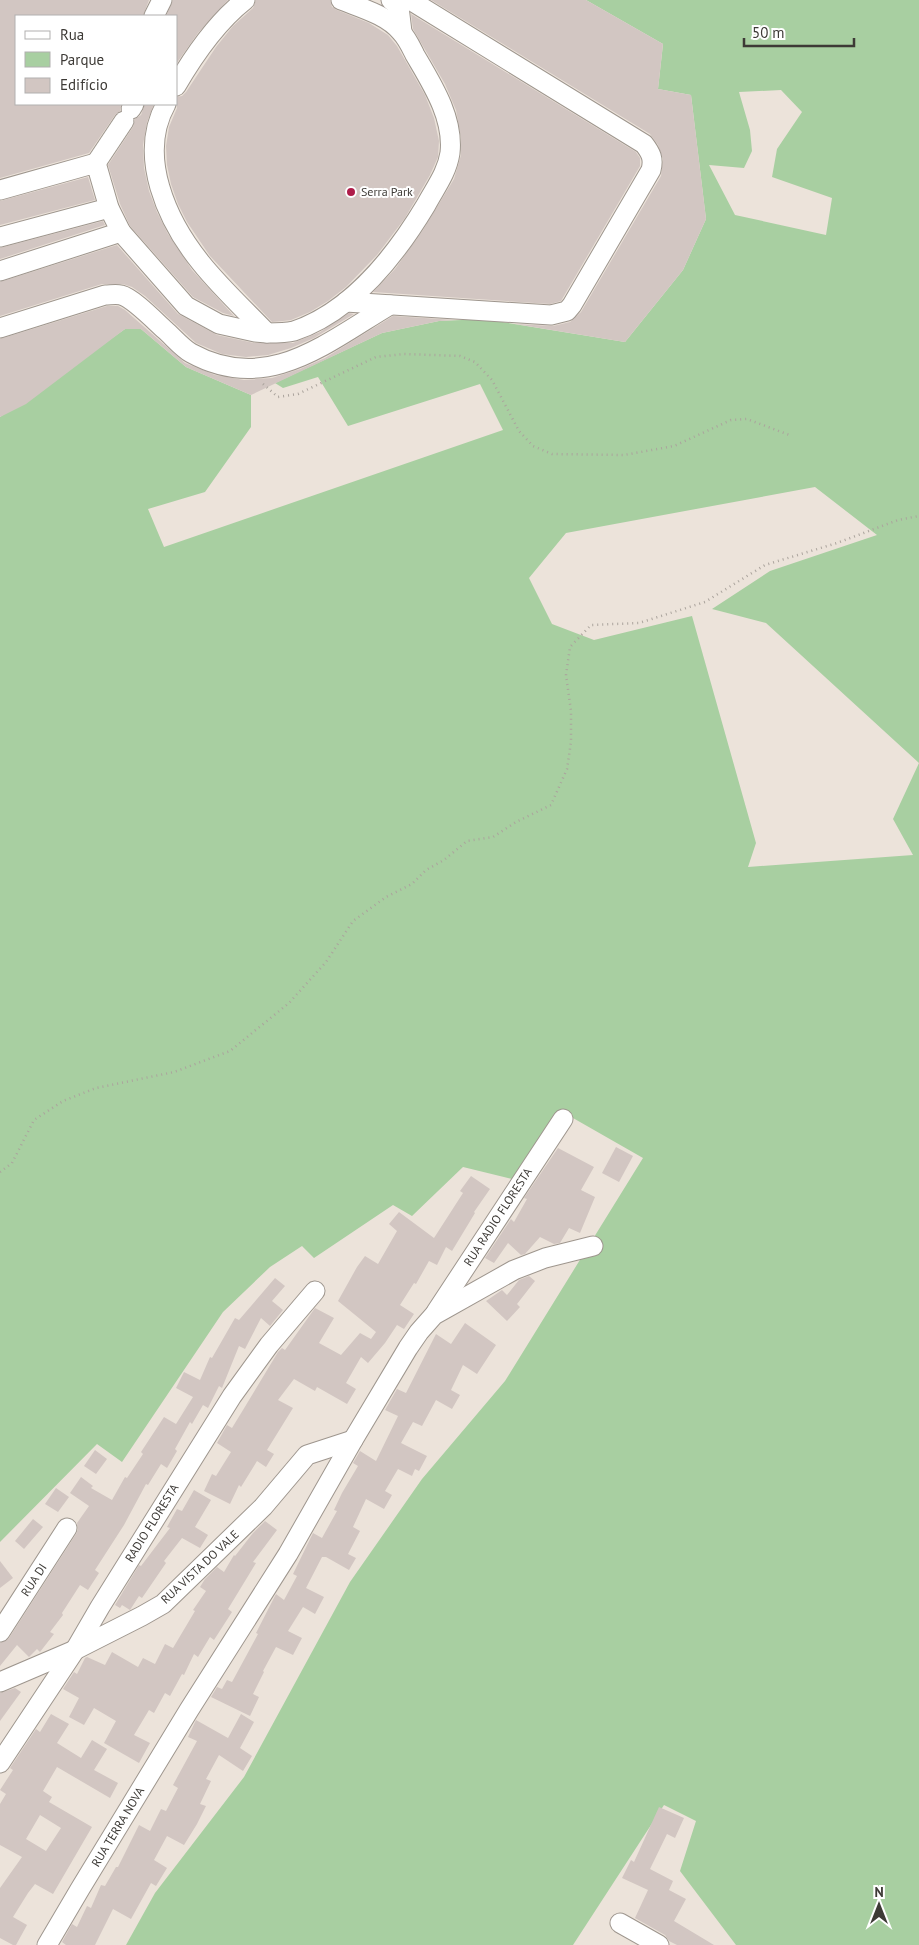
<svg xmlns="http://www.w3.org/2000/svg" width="919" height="1945" font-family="'PT Sans',sans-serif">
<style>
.green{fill:#a8cfa1;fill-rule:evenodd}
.building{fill:#d2c6c2;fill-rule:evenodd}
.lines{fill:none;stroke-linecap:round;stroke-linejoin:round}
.minor-casing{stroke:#9e968e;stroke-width:21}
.path{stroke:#aba49d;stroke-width:2.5;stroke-dasharray:1 4;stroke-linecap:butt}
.minor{stroke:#fff;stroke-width:19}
.poi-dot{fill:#af1d4a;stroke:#fff;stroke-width:2}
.labels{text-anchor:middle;stroke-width:4;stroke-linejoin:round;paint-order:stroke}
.poi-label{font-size:12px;fill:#3d3a36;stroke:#fff;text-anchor:start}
.street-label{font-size:12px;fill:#3d3a36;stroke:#fff}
</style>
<rect width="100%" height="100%" fill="#ece3da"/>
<path class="green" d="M586,0H919V1945H736L680,1871L696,1821L664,1805L573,1945H126L155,1893L244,1777L350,1582L422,1479L505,1381L643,1158L559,1110L512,1179L463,1167L412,1216L393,1205L314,1258L302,1246L270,1267L223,1312L122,1462L97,1444L0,1542V417L125,329H141L186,367L251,395V427L205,492L148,509L164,547L503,430L480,384L348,426L318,377L283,388L275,383L382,333L439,321L484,319L625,342L683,270L706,219L691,95L658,89L663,44ZM781,90L802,112L777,149L772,177L832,198L826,235L735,215L709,165L744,168L752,151L750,130L739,92ZM815,487L877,535L770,571L712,609L766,623L919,763L893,819L913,855L748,867L756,843L692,616L594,640L552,624L529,578L566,533Z"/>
<g class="building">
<polygon points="0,0 149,0 143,16 16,16 16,104 121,104 120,111 115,115 89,153 0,178"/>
<polygon points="173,0 228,0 198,33 176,64 176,16 166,16"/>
<polygon points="256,0 330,0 332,7 337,10 369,23 388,35 397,46 425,95 434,118 439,141 438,157 430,175 405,218 377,255 346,287 328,301 310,312 291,320 283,321 272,322 210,256 187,222 178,204 171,184 167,165 166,146 169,127 177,108 176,97 182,96 186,92 216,47 233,26 253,8"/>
<polygon points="431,0 586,0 663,44 658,89 691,95 706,219 683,270 625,342 515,324 553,326 570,322 581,312 661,176 663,159 658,145 650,134"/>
<polygon points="411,14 636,152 640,158 640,166 561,301 550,304 373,292 395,269 423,230 454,179 461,155 461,138 456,110 445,84 413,29"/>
<polygon points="145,104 154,104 147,122 143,145 144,168 149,191 157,212 168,234 192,270 234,316 223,313 193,297 130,226 120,204 108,165 133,127 135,119 141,115"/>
<polygon points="88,177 95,200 0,225 0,201"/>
<polygon points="103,221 105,225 0,259 0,248"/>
<polygon points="117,245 178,314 217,335 254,343 293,343 320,332 349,313 354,314 314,338 291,348 268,355 246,357 222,354 196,343 145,296 132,287 123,284 102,284 0,316 0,282"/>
<polygon points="107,306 118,306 125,310 185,363 215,375 244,380 272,378 300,369 325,358 393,316 455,320 439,321 382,333 251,395 186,367 141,329 125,329 26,404 0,417 0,339"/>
<polygon points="616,1147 633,1156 619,1182 602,1173"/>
<polygon points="558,1148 594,1167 581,1190 595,1197 580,1233 569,1228 560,1243 554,1244 540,1237 525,1254 521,1255 508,1243 494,1263 485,1258 511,1219 514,1222 527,1199 524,1198"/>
<polygon points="471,1176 490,1189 474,1212 475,1213 452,1251 446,1247 437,1265 429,1261 416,1284 414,1283 400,1305 414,1314 404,1329 397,1325 385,1343 368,1363 361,1357 346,1383 356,1389 347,1404 317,1387 315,1391 294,1379 278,1400 293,1408 267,1450 274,1454 266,1467 257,1461 241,1487 239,1485 230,1504 204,1491 212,1474 216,1476 231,1452 217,1443 227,1425 232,1428 243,1410 278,1352 282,1348 285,1350 315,1308 334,1318 319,1343 341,1355 360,1333 371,1339 376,1332 338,1301 357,1267 365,1256 378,1264 397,1231 389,1224 399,1212 434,1238 463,1193 460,1191"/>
<polygon points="529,1276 535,1281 517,1304 520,1307 507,1321 486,1301 502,1290 507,1295 519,1280"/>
<polygon points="275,1278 285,1286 272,1301 283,1310 270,1326 261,1318 245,1349 239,1346 222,1388 219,1386 208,1408 203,1405 192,1424 190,1422 175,1449 177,1451 167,1468 161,1464 148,1485 146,1484 124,1525 95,1570 99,1573 88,1590 80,1585 62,1613 63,1615 50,1632 54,1634 40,1652 37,1649 29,1657 17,1645 0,1666 0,1643 9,1638 76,1534 78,1529 77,1523 89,1506 70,1493 81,1477 93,1486 91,1488 112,1500 125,1477 127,1478 143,1454 141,1452 164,1417 176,1424 193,1397 176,1388 184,1372 200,1380 210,1357 212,1358 235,1318 239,1320"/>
<polygon points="465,1323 496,1345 477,1374 463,1365 451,1390 460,1395 452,1409 436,1400 422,1426 413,1422 401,1443 427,1456 419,1471 415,1469 412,1476 398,1469 385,1491 392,1495 384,1509 366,1499 353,1527 360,1531 348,1554 356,1558 349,1570 326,1557 322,1557 306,1588 324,1597 315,1614 303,1607 288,1631 302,1638 293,1655 276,1647 263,1671 264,1672 253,1694 259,1697 250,1716 211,1697 217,1687 222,1689 227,1680 232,1682 258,1634 256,1633 276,1594 284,1600 297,1576 293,1574 313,1533 322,1538 337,1511 334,1510 342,1493 358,1466 353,1463 360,1451 376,1461 398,1416 385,1410 397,1389 406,1393 436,1334 451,1344"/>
<polygon points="95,1450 107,1459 96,1474 84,1466"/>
<polygon points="56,1488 69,1497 58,1512 45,1504"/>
<polygon points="194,1490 211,1500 195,1527 208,1535 200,1548 182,1538 164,1561 166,1563 142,1598 139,1596 130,1610 122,1605 120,1608 115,1605 139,1565 141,1566 170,1528 167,1527 177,1509 182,1511"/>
<polygon points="33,1519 43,1527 24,1549 15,1541"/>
<polygon points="265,1521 277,1530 253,1562 256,1563 228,1609 232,1612 214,1640 210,1637 198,1657 194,1654 184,1675 182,1674 170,1696 165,1693 154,1713 149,1710 134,1735 150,1743 139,1763 104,1743 116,1721 94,1708 84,1725 69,1717 79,1698 63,1689 74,1672 77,1674 85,1658 87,1657 105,1665 112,1652 138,1667 143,1658 155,1664 165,1644 173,1648 195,1611 193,1610 206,1591 200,1587 205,1579 217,1567 224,1572 234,1555 235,1556 253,1533"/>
<polygon points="0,1561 13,1578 0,1588"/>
<polygon points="15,1688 21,1692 0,1721 0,1693"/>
<path d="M51,1714L69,1724L57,1743L81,1758L92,1740L107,1749L94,1770L118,1783L110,1798L57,1767L43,1791L52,1797L49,1802L92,1827L53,1894L35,1884L28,1893L13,1917L27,1925L16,1945H13L0,1938V1888L22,1857L0,1845V1804L6,1794L0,1790L13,1770L10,1768L36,1729L40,1732ZM40,1815L61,1828L46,1851L26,1839Z"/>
<polygon points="241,1714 254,1722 240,1748 252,1756 243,1771 219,1755 206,1779 211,1781 200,1804 206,1806 197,1824 184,1845 167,1836 154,1860 167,1868 156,1886 151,1883 131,1919 113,1909 95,1945 66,1945 62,1942 72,1924 77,1927 87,1906 91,1908 101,1885 105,1886 116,1867 118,1867 139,1825 150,1831 161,1809 166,1811 178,1788 173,1785 197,1741 188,1737 196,1720 228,1738"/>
<polygon points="659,1807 684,1818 675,1838 667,1834 650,1869 673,1881 669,1890 686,1899 674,1921 714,1945 677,1945 669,1941 665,1935 635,1918 648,1890 622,1878 631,1860 634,1862"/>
</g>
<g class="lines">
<g class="minor-casing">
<g id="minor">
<polyline points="391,0 399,7 402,32"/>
<polyline points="154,16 162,0"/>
<path d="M176,86C194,55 217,22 245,0"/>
<path d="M166,104C137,156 167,221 201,263C221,288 245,310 267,333C276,333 286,333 294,331C351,312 396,255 426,205C435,188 447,173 450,153C454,118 432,84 415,55C411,47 407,38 401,32C387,15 361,8 341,0"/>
<polyline points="131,109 134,104"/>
<polyline points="96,163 124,121"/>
<polyline points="0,190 96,163 109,208 121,232 186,306 219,324 255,332 267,333"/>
<polyline points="0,237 109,208"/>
<polyline points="0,271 121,232"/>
<path d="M346,302L551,315L567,311L572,305L651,170C654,159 651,153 644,144L410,0"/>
<path d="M0,328L105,295C110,295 116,294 121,295C133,298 155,321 165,330C173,337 182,348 191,353C267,395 326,343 390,305"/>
<polyline points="436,1312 563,1119"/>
<polyline points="0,1632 67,1528"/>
<polyline points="0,1682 75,1650 142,1616 163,1604 263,1507 307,1455 353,1440"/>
<polyline points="0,1763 75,1650 100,1607 232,1396 269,1345 315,1291"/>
<polyline points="620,1923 659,1945"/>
<polyline points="47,1945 80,1889 189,1710 288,1554 353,1440 408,1348 419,1332 434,1315 514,1270 545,1258 593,1246"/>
</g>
</g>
<g class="path">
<polyline points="263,384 278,397 298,394 376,357 404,354 460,356 475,362 492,380 519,431 533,446 552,454 624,455 674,446 731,420 747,419 792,436"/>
<polyline points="0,1172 12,1163 34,1120 63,1101 96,1088 174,1072 230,1051 289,1003 326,962 353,921 386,897 412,884 426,870 444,860 467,841 493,837 516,822 551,805 567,769 571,742 571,711 566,675 570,647 591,625 639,623 705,602 765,565 837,543 898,520 919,516"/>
</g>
<use href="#minor" class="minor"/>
</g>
<circle class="poi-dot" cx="351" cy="192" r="5"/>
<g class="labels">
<g class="poi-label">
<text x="361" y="196">Serra Park</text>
</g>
<g class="street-label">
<text transform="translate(498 1217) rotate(-57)" y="4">RUA RADIO FLORESTA</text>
<text transform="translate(152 1523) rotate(-58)" y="4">RADIO FLORESTA</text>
<text transform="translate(200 1567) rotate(-43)" y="4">RUA VISTA DO VALE</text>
<text transform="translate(34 1580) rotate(-57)" y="4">RUA DI</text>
<text transform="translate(118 1827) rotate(-59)" y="4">RUA TERRA NOVA</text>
</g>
</g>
<rect x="15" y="15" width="162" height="90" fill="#ffffff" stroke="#b1b0af"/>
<rect x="25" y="31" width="25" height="8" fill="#ffffff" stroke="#b1b0af"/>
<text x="60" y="40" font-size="15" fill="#3d3a36">Rua</text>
<rect x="25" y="52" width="25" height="15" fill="#a8cfa1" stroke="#b1b0af"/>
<text x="60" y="65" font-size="15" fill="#3d3a36">Parque</text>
<rect x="25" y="78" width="25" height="15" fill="#d2c6c2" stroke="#b1b0af"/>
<text x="60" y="90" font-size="15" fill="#3d3a36">Edifício</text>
<g transform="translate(879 1905)" stroke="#ffffff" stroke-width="4" paint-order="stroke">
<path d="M0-4L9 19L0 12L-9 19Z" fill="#3d3a36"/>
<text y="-8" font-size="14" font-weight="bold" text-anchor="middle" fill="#3d3a36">N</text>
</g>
<path d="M744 38v8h110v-8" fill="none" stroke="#3d3a36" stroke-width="2.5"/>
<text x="752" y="38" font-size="15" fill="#3d3a36" stroke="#ffffff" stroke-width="4" paint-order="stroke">50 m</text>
</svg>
